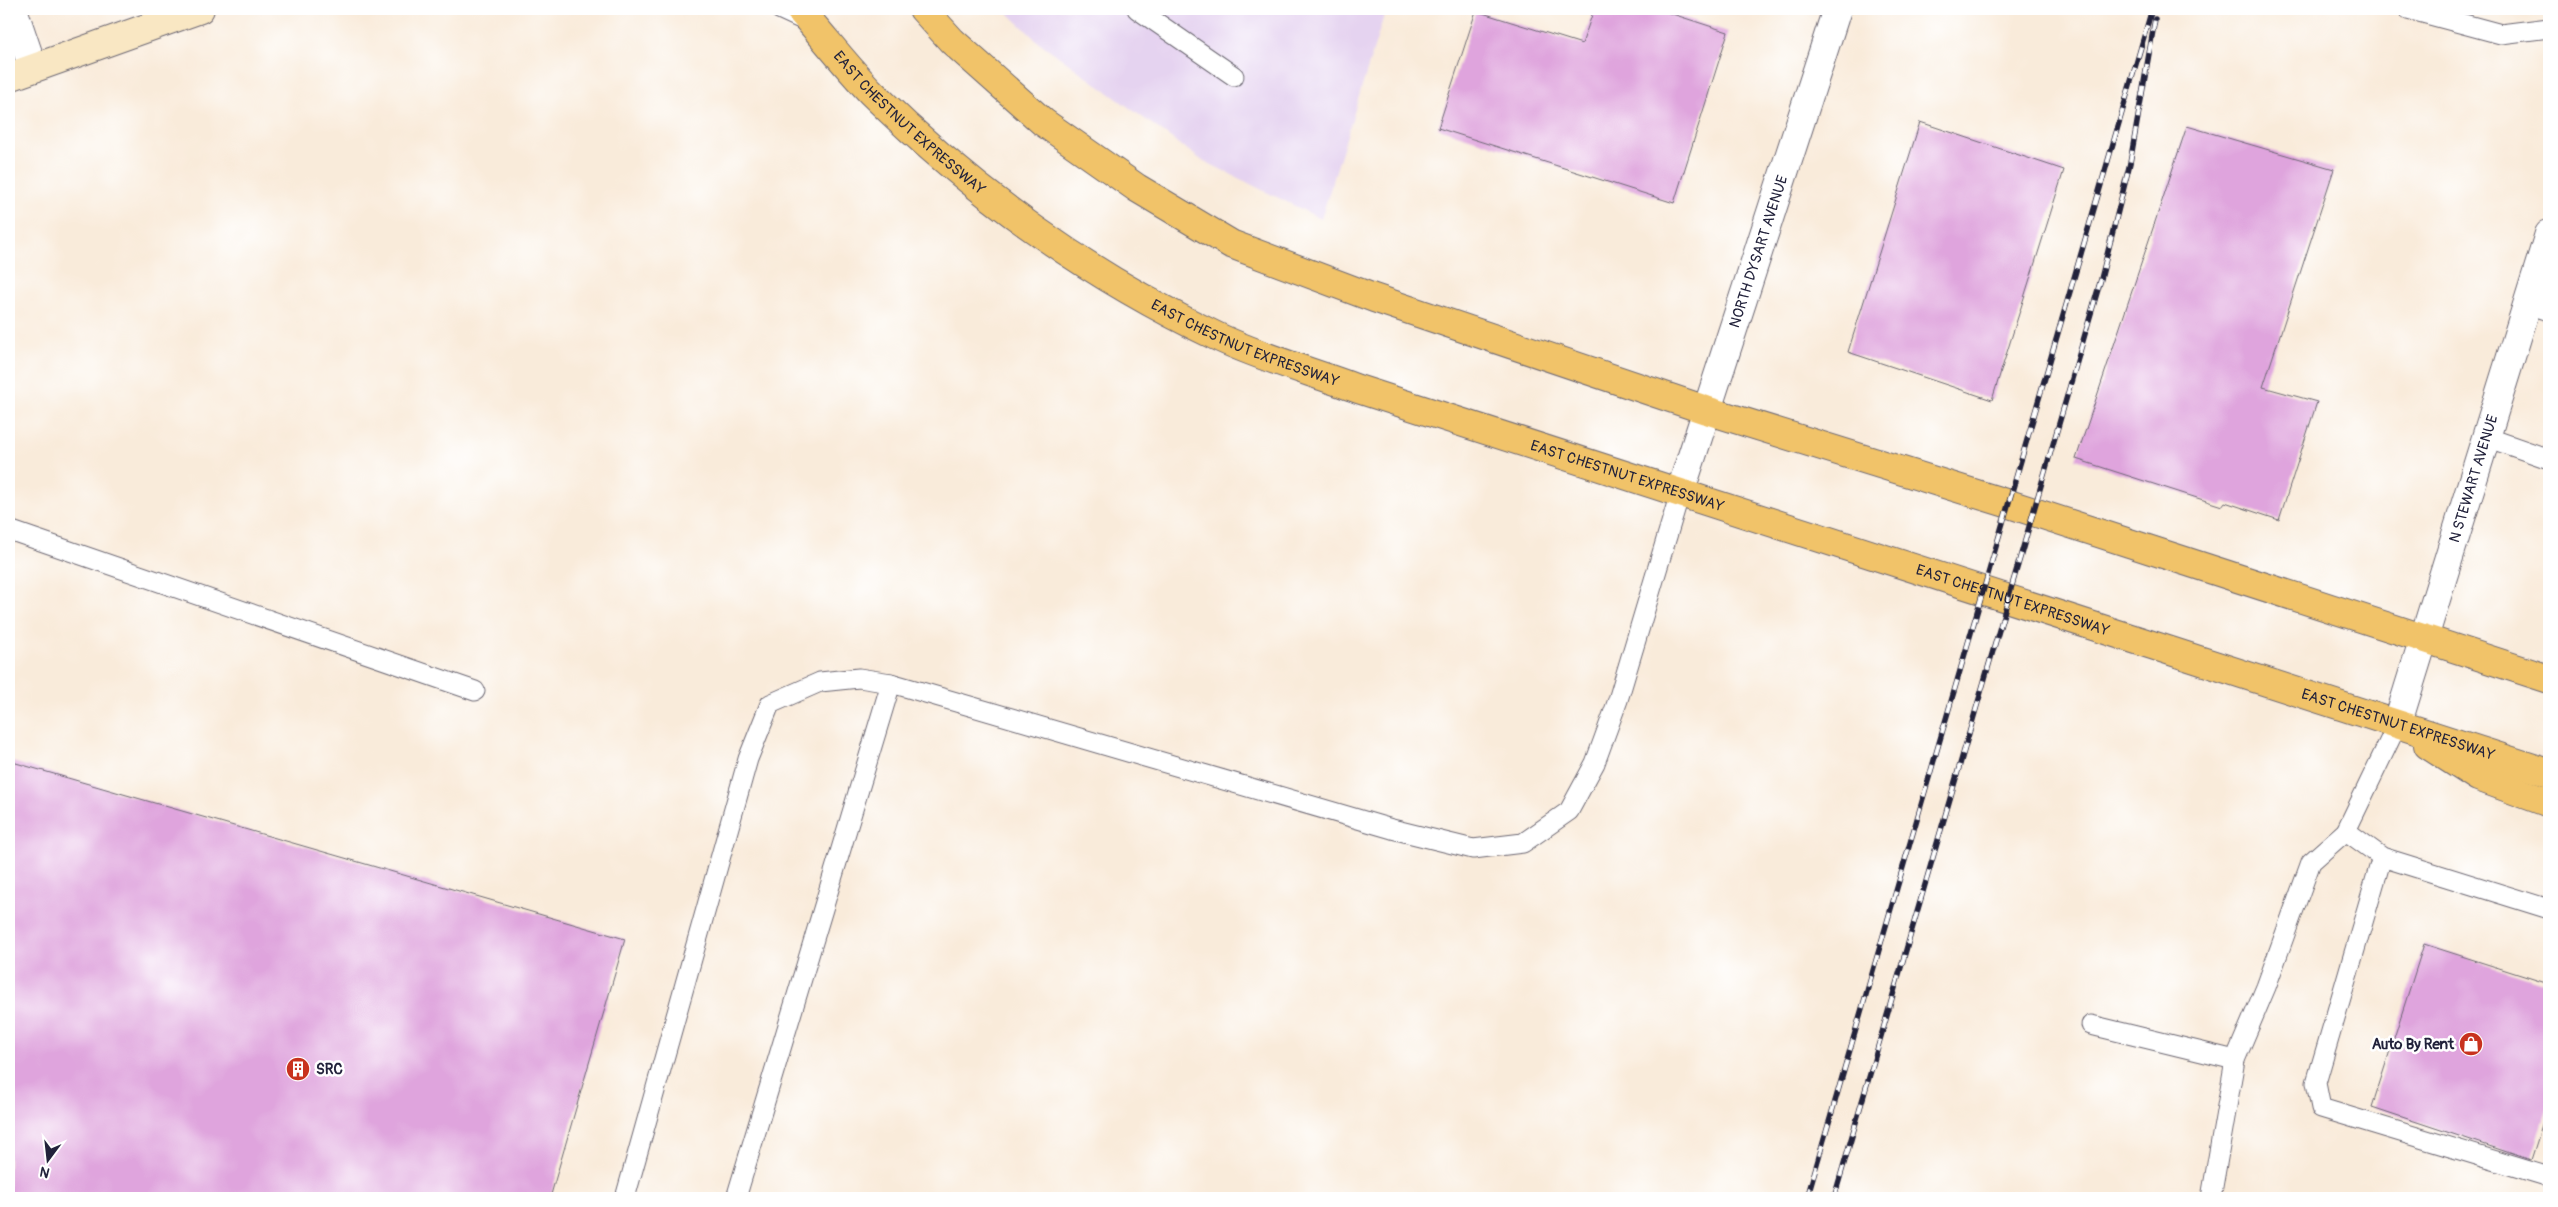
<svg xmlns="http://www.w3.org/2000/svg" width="2558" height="1207" font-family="Pangolin,sans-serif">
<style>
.built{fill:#e5d3f0}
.building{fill:#dfa4dd}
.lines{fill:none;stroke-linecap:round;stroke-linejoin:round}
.lane-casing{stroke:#6d6873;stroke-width:21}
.street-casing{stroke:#6d6873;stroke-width:30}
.secondary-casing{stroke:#6d6873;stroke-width:30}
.primary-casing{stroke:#6d6873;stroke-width:30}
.lane{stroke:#fff;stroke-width:19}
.street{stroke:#fff;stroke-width:28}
.secondary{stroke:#f9e7c3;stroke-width:28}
.primary{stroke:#f1c369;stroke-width:28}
.rail-casing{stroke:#22223b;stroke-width:5.5}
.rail{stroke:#fff;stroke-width:4;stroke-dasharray:11;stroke-linecap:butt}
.labels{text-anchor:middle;stroke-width:5;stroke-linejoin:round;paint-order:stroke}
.street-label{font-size:15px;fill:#22223b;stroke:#fff}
.poi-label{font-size:15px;font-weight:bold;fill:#22223b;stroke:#fff;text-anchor:end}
</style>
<rect width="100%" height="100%" fill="#fff"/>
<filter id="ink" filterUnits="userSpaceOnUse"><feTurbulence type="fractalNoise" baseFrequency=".02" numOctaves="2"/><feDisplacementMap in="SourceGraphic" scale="10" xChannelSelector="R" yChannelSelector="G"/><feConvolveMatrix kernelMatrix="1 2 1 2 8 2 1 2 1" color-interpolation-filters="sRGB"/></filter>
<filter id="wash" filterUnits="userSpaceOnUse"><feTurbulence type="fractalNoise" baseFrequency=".0096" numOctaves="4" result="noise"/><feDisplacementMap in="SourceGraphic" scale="20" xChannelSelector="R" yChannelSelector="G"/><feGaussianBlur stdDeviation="1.12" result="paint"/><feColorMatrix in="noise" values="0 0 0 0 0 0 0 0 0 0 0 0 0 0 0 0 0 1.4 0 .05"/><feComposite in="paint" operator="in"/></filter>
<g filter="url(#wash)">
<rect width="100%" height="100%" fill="#f9ebda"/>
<polygon class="built" points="1004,9 1386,9 1321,219 1200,159 1036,40"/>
<g id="blocks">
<g class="building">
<polygon points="1594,9 1657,9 1728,32 1674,203 1438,128 1476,11 1582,44"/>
<polygon points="1920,122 2064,170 1992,400 1848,352"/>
<polygon points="2187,126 2334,169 2263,387 2317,402 2279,520 2225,502 2222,506 2076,459"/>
<polygon points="9,761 625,939 550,1198 9,1198"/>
<polygon points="2424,944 2549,984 2549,1104 2531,1160 2372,1107"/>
</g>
</g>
</g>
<g filter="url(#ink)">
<use href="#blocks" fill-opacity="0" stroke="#6d6873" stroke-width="1"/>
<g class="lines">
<g class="lane-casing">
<g id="lane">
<polyline points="779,9 807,22"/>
<polyline points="1137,9 1234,76"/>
<polyline points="2408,9 2501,34 2549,28"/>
<polyline points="2528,304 2549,311"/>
<polyline points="2486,437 2549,459"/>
<polyline points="9,530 475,691"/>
<polyline points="2346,831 2382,857 2549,909"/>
<polyline points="2382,857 2316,1083 2321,1108 2549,1177"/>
<polyline points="2091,1025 2235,1060"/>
<polyline points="625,1198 748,759 770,704 820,682 859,678 891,683"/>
<polyline points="736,1198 891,683 1392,829 1473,849 1523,843 1569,811 1595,763 1618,700 1680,493"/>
<polyline points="2211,1198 2235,1060 2266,987 2311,862 2346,831 2397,725"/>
</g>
</g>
<g class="street-casing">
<g id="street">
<polyline points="13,9 33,68"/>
<path id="s1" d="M1680,493L1837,9"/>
<path id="s2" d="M2397,725L2549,234"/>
</g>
</g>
<g class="secondary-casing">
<polyline id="secondary" points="9,77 200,9"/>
</g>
<g class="primary-casing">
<g id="primary">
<path id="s3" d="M799,9C823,36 846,66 871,92C971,191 1089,276 1216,336C1259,357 1313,372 1358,389L2549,773"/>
<polyline points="923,9 952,41 1043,122 1137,188 1231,244 1374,298 1706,410 2009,504 2549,679"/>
<polyline points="2428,745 2478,777 2549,803"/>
</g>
</g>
<use href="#lane" class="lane"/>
<use href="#street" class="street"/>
<use href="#secondary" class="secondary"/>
<use href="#primary" class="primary"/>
<g class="rail-casing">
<g id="rail">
<polyline points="1807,1198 2152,9"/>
<polyline points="1834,1198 2101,279 2130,163 2155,19"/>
</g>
</g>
<use href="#rail" class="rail"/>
</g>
</g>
<defs>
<g id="shop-disc" transform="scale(1.25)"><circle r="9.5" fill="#c8321e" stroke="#fff"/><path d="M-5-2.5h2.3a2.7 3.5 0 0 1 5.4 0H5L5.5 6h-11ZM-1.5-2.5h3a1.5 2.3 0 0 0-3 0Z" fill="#fff"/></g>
<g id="building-disc" transform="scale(1.25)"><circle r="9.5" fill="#c8321e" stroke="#fff"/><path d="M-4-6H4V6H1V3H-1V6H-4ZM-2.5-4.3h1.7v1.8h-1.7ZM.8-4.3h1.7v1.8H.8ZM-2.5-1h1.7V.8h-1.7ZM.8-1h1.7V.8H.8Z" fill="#fff"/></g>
</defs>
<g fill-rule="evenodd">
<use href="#shop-disc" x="2471" y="1044"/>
<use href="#building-disc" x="298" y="1069"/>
</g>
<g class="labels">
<g class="street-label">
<text dy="5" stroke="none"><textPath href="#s3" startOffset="159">EAST CHESTNUT EXPRESSWAY</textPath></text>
<text dy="5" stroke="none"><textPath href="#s1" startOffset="254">NORTH DYSART AVENUE</textPath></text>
<text dy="5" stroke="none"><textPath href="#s3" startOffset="564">EAST CHESTNUT EXPRESSWAY</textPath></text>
<text dy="5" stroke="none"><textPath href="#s3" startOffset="969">EAST CHESTNUT EXPRESSWAY</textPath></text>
<text dy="5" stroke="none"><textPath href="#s2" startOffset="258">N STEWART AVENUE</textPath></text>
<text dy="5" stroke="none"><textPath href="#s3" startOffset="1374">EAST CHESTNUT EXPRESSWAY</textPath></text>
<text dy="5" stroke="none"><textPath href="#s3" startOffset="1779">EAST CHESTNUT EXPRESSWAY</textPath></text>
</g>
<g class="poi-label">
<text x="2454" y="1049">Auto By Rent</text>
<text x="316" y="1074" text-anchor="start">SRC</text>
</g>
</g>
<rect width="2558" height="1207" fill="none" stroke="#fff" stroke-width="30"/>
<g transform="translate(48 1160) rotate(195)" stroke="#ffffff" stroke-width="4" paint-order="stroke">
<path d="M0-4L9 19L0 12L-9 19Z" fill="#22223b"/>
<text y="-8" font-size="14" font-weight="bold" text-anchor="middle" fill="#22223b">N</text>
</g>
</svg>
